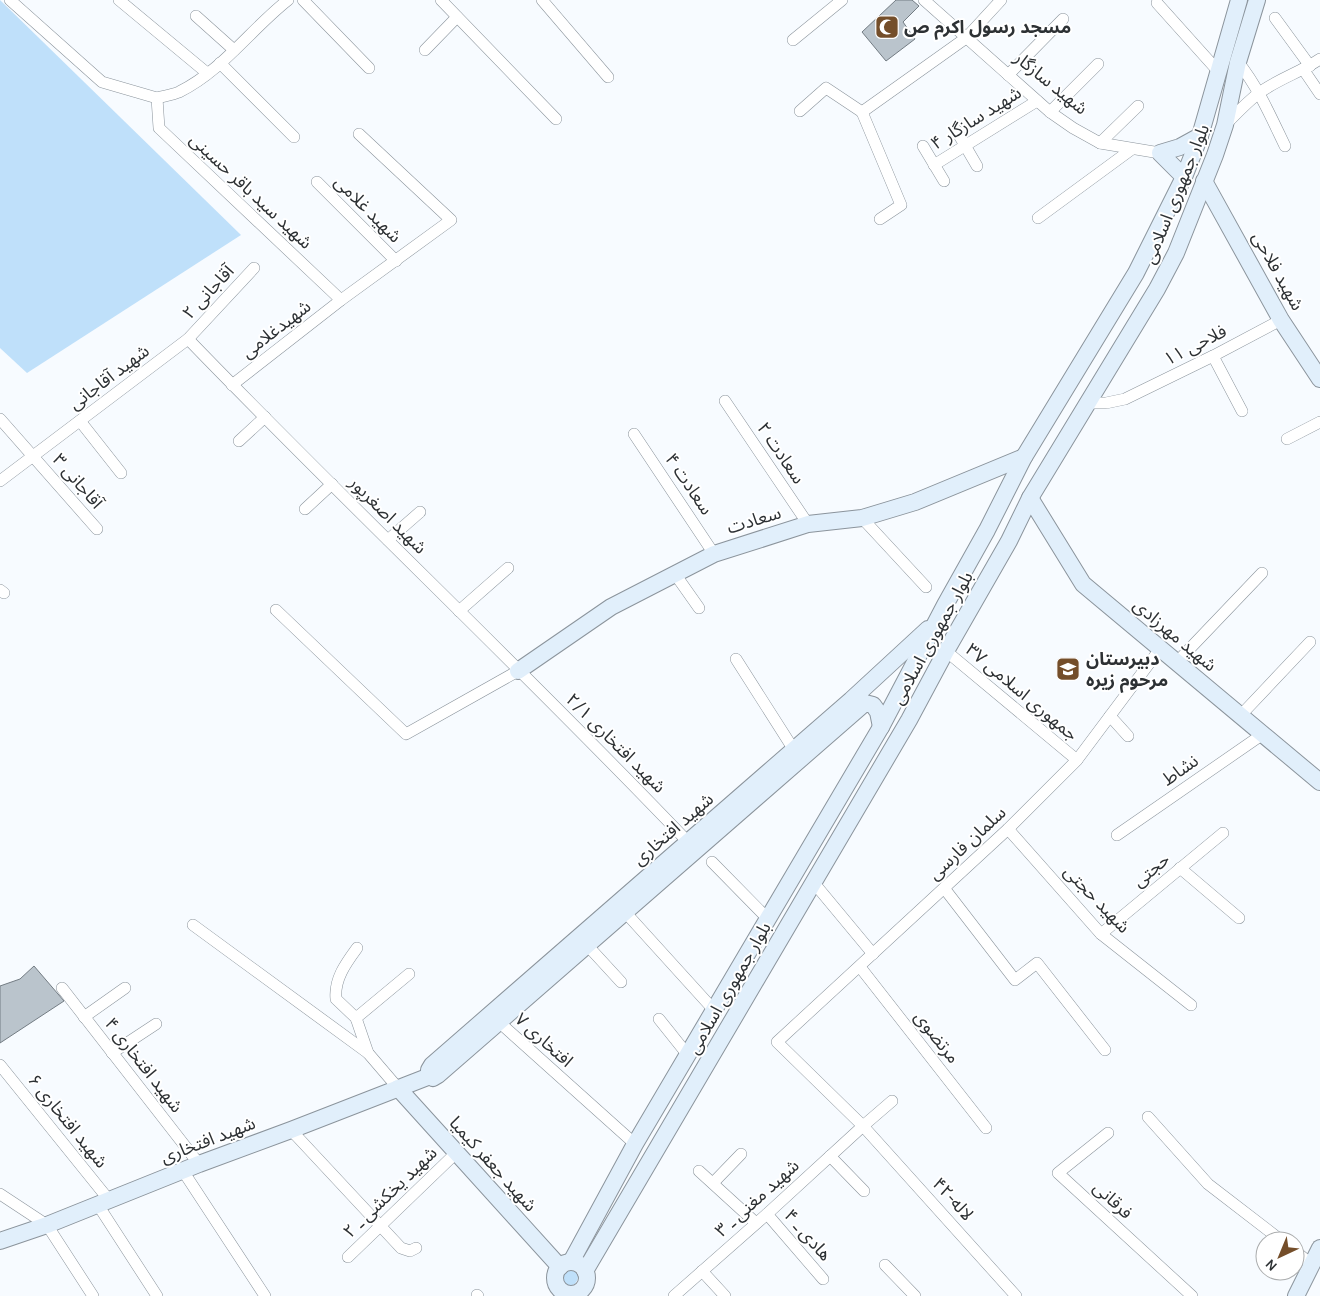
<svg xmlns="http://www.w3.org/2000/svg" width="1320" height="1296" font-family="Karla,'Noto Sans Arabic',sans-serif">
<style>
.green{fill:#bfe0fa}
.building{fill:#bac4cc;stroke:#737c83}
.lines{fill:none;stroke-linecap:round;stroke-linejoin:round}
.street-casing{stroke:#8b949c;stroke-width:12}
.secondary-casing{stroke:#8b949c;stroke-width:18}
.street{stroke:#fff;stroke-width:11}
.secondary{stroke:#e1effb;stroke-width:16}
.labels{text-anchor:middle;stroke-width:4;stroke-linejoin:round;paint-order:stroke}
.poi-label{font-size:18px;font-weight:bold;fill:#2d3134;stroke:#fff;text-anchor:start}
.street-label{font-size:18px;fill:#2d3134;stroke:#fff}
</style>
<rect width="100%" height="100%" fill="#f7fbff"/>
<g class="green">
<polygon points="0,0 241,235 27,373 0,348"/>
<circle cx="569" cy="1277" r="9"/>
</g>
<g class="building">
<polygon points="896,0 912,0 919,6 903,22 915,39 886,61 862,32"/>
<polygon points="34,966 64,1001 0,1043 0,986 20,979"/>
</g>
<g class="lines">
<g class="street-casing">
<g id="street">
<polyline points="10,0 102,82 157,98"/>
<polyline points="119,0 207,73"/>
<polyline points="303,0 369,68"/>
<polyline points="441,0 556,119"/>
<polyline points="542,0 608,77"/>
<polyline points="924,0 1050,112 1073,128 1100,143 1160,153"/>
<polyline points="1157,3 1218,71"/>
<polyline points="196,16 234,50"/>
<polyline points="1275,18 1310,66"/>
<polyline points="793,40 842,0"/>
<polyline points="425,50 457,17"/>
<path d="M1238,62C1258,87 1271,117 1285,146"/>
<polyline points="220,63 294,137"/>
<polyline points="1303,69 1320,94"/>
<polyline points="1008,75 1063,19"/>
<polyline points="157,98 159,128 341,300"/>
<path d="M157,98C164,96 172,95 179,92C222,71 251,29 288,0"/>
<polyline points="800,111 826,88 862,112"/>
<polyline points="1050,112 1098,64"/>
<path d="M1225,125C1236,114 1247,102 1259,93C1278,79 1301,72 1320,59"/>
<polyline points="956,130 977,166"/>
<polyline points="1100,143 1138,106"/>
<polyline points="923,146 944,181"/>
<polyline points="934,165 1037,101"/>
<polyline points="317,182 396,261"/>
<polyline points="1038,218 1132,149"/>
<polyline points="880,219 901,205 862,112 966,38 1001,0"/>
<polyline points="188,339 254,268"/>
<polyline points="1213,356 1242,411"/>
<polyline points="232,385 341,300 451,220 359,134"/>
<polyline points="725,401 808,524"/>
<polyline points="1089,403 1106,403 1125,399 1213,356 1281,320"/>
<polyline points="0,419 97,529"/>
<polyline points="80,421 121,473"/>
<polyline points="634,434 714,554"/>
<polyline points="1287,439 1320,422"/>
<polyline points="239,441 265,417"/>
<path d="M0,481L188,339C352,509 525,671 688,842"/>
<polyline points="305,509 332,484"/>
<polyline points="862,518 926,587"/>
<polyline points="388,540 420,512"/>
<polyline points="675,574 699,608"/>
<polyline points="0,590 4,593"/>
<polyline points="276,610 406,734 518,671"/>
<polyline points="459,611 508,568"/>
<polyline points="946,651 1077,760"/>
<polyline points="736,659 794,750"/>
<polyline points="1177,662 1262,573"/>
<polyline points="1241,715 1310,642"/>
<polyline points="1110,716 1128,736"/>
<polyline points="1008,829 1101,934 1191,1005"/>
<polyline points="1117,835 1263,734"/>
<polyline points="712,862 767,918"/>
<polyline points="1180,868 1239,918"/>
<polyline points="814,883 873,954"/>
<polyline points="944,888 1015,980 1037,963 1105,1050"/>
<polyline points="625,912 713,1009"/>
<polyline points="193,925 368,1053"/>
<polyline points="1101,934 1223,833"/>
<polyline points="587,945 621,982"/>
<polyline points="860,967 986,1128"/>
<polyline points="62,988 199,1164"/>
<polyline points="84,1017 125,988"/>
<path d="M356,1018L336,999C334,979 346,963 357,948"/>
<polyline points="659,1019 687,1054"/>
<polyline points="499,1022 635,1144"/>
<polyline points="112,1053 156,1024"/>
<polyline points="0,1065 109,1200"/>
<polyline points="398,1088 368,1053 356,1018 409,974"/>
<polyline points="1148,1117 1208,1184 1282,1241"/>
<polyline points="291,1130 401,1248 410,1251 416,1248"/>
<polyline points="1108,1133 1058,1173 1192,1296"/>
<polyline points="830,1156 864,1191"/>
<polyline points="183,1171 265,1296"/>
<polyline points="699,1171 756,1223"/>
<polyline points="713,1183 741,1154"/>
<polyline points="0,1194 47,1225 93,1296"/>
<polyline points="98,1205 157,1296"/>
<polyline points="767,1214 823,1279"/>
<polyline points="1295,1251 1311,1264"/>
<polyline points="348,1257 456,1153"/>
<polyline points="885,1265 915,1296"/>
<polyline points="702,1271 725,1296"/>
<polyline points="477,1295 478,1296"/>
<polyline points="674,1296 767,1214 863,1126 892,1101"/>
<polyline points="1016,1296 863,1126 777,1042 1008,829 1077,760 1160,649"/>
</g>
</g>
<g class="secondary-casing">
<g id="secondary">
<polyline points="1184,177 1160,153 1180,147 1200,136"/>
<polyline points="1204,181 1281,320 1320,379"/>
<polyline points="1030,498 1083,584 1320,782"/>
<polyline points="518,671 611,607 714,554 808,524 862,518 915,502 1024,457"/>
<polyline points="881,727 878,712 873,705 865,703 438,1075 433,1078 430,1076 429,1070 432,1065 851,700 928,629"/>
<polyline points="398,1088 560,1267"/>
<polyline points="0,1241 47,1225 199,1164 291,1130 430,1076"/>
<polyline points="571,1262 635,1144 881,727 945,605 987,530 1024,457 1136,273 1184,177 1200,136 1239,0"/>
<circle cx="571" cy="1278" r="16"/>
<polyline points="585,1271 909,720 946,651 1009,541 1030,498 1157,289 1176,253 1215,155 1225,125 1238,62 1257,0"/>
<polyline points="1296,1296 1320,1248"/>
</g>
</g>
<use href="#street" class="street"/>
<use href="#secondary" class="secondary"/>
</g>
<defs>
<g id="mosque-square" transform="scale(1.25)"><rect x="-9" y="-9" width="18" height="18" rx="4" fill="#744e2a" stroke="#fff"/><path d="M3.5-4.9A6 6 0 1 0 3.5 4.9A5 5 0 1 1 3.5-4.9Z" fill="#fff"/></g>
<g id="school-square" transform="scale(1.25)"><rect x="-9" y="-9" width="18" height="18" rx="4" fill="#744e2a" stroke="#fff"/><path d="M0-5L7-2L0 1L-7-2ZM-4 1L0 2.5L4 1V4Q0 6-4 4Z" fill="#fff"/></g>
</defs>
<g fill-rule="evenodd">
<use href="#mosque-square" x="887" y="27"/>
<use href="#school-square" x="1068" y="669"/>
</g>
<g class="labels">
<g class="poi-label">
<text x="904" y="33">مسجد رسول اکرم ص</text>
<text x="1086" y="665">دبیرستان<tspan x="1086" dy="21">مرحوم زیره</tspan></text>
</g>
<g class="street-label">
<text transform="translate(1051 83) rotate(39)" y="6">شهید سازگار</text>
<text transform="translate(976 118) rotate(-32)" y="6">شهید سازگار ۴</text>
<text transform="translate(251 191) rotate(43)" y="6">شهید سید باقر حسینی</text>
<text transform="translate(1176 194) rotate(-68)" y="6">بلوار جمهوری اسلامی</text>
<text transform="translate(368 209) rotate(45)" y="6">شهید غلامی</text>
<text transform="translate(1278 271) rotate(61)" y="6">شهید فلاحی</text>
<text transform="translate(208 292) rotate(-47)" y="6">آقاجانی ۲</text>
<text transform="translate(276 329) rotate(-38)" y="6">شهیدغلامی</text>
<text transform="translate(1195 345) rotate(-27)" y="6">فلاحی ۱۱</text>
<text transform="translate(109 377) rotate(-37)" y="6">شهید آقاجانی</text>
<text transform="translate(781 453) rotate(56)" y="6">سعادت ۲</text>
<text transform="translate(78 481) rotate(49)" y="6">آقاجانی ۳</text>
<text transform="translate(689 484) rotate(56)" y="6">سعادت ۴</text>
<text transform="translate(388 515) rotate(45)" y="6">شهید اصغرپور</text>
<text transform="translate(754 520) rotate(-17)" y="6">سعادت</text>
<text transform="translate(1175 635) rotate(40)" y="6">شهید مهرزادی</text>
<text transform="translate(932 638) rotate(-61)" y="6">بلوار جمهوری اسلامی</text>
<text transform="translate(1022 692) rotate(40)" y="6">جمهوری اسلامی ۳۷</text>
<text transform="translate(616 743) rotate(45)" y="6">شهید افتخاری ۲/۱</text>
<text transform="translate(1180 770) rotate(-35)" y="6">نشاط</text>
<text transform="translate(673 829) rotate(-41)" y="6">شهید افتخاری</text>
<text transform="translate(967 843) rotate(-43)" y="6">سلمان فارسی</text>
<text transform="translate(1151 870) rotate(-40)" y="6">حجتی</text>
<text transform="translate(1097 899) rotate(46)" y="6">شهید حجتی</text>
<text transform="translate(729 988) rotate(-60)" y="6">بلوار جمهوری اسلامی</text>
<text transform="translate(937 1037) rotate(52)" y="6">مرتضوی</text>
<text transform="translate(544 1040) rotate(42)" y="6">افتخاری ۷</text>
<text transform="translate(144 1065) rotate(52)" y="6">شهید افتخاری ۴</text>
<text transform="translate(68 1121) rotate(51)" y="6">شهید افتخاری ۶</text>
<text transform="translate(208 1140) rotate(-21)" y="6">شهید افتخاری</text>
<text transform="translate(493 1164) rotate(48)" y="6">شهید جعفر کیمیا</text>
<text transform="translate(390 1192) rotate(-44)" y="6">شهید یخکشی ـ ۲</text>
<text transform="translate(757 1198) rotate(-42)" y="6">شهید مغنی ـ ۳</text>
<text transform="translate(953 1199) rotate(48)" y="6">لاله-۴۲</text>
<text transform="translate(1113 1200) rotate(43)" y="6">فرقانی</text>
<text transform="translate(808 1235) rotate(49)" y="6">هادی ـ ۴</text>
</g>
</g>
<g transform="translate(1280 1256) rotate(224)"><circle r="24" fill="#ffffff" stroke="#abadae"/>
<path d="M0-4L9 19L0 12L-9 19Z" fill="#744e2a"/>
<text y="-8" font-size="14" font-weight="bold" text-anchor="middle" fill="#2d3134">N</text>
</g>
</svg>
